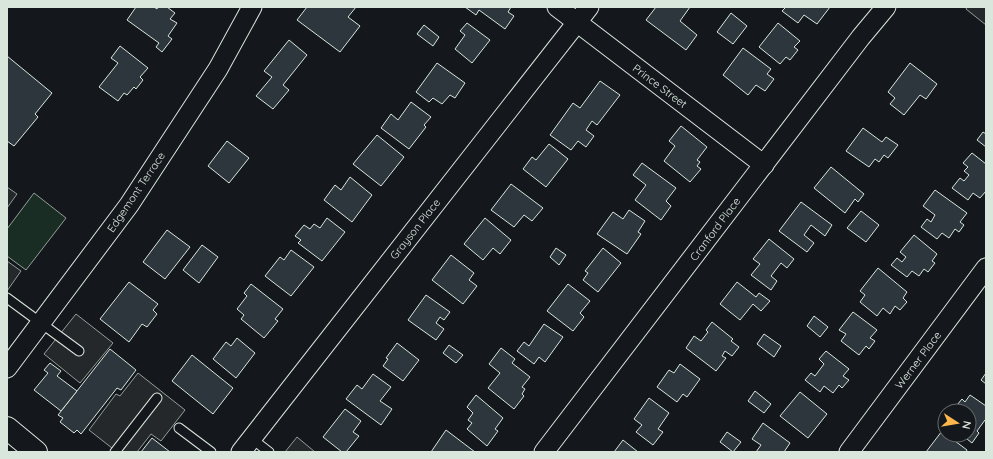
<svg xmlns="http://www.w3.org/2000/svg" width="993" height="459" font-family="Quicksand,sans-serif">
<style>
.green{fill:#1a2d24;stroke:#939e99}
.parking{fill:#24282b;stroke:#939e99}
.building{fill:#2c363c;stroke:#d8e6dc}
.lines{fill:none;stroke-linecap:round;stroke-linejoin:round}
.service-casing{stroke:#d8e6dc;stroke-width:11}
.minor-casing{stroke:#d8e6dc;stroke-width:21}
.primary-casing{stroke:#d8e6dc;stroke-width:24}
.service{stroke:#14181c;stroke-width:9}
.minor{stroke:#14181c;stroke-width:19}
.primary{stroke:#14181c;stroke-width:22}
.labels{text-anchor:middle;stroke-width:3;stroke-linejoin:round;paint-order:stroke}
.street-label{font-size:11px;fill:#d8e6dc;stroke:#14181c}
</style>
<rect width="100%" height="100%" fill="#14181c"/>
<polygon class="green" points="34,193 66,218 26,270 7,256 7,229"/>
<g class="parking">
<polygon points="967,7 986,7 986,25 966,9"/>
<polygon points="7,187 17,194 7,208"/>
<polygon points="7,261 21,271 7,291"/>
<polygon points="76,314 113,343 80,383 44,354"/>
<polygon points="138,373 185,410 161,441 151,434 137,452 117,452 89,430 116,394 120,396"/>
<polygon points="297,437 315,452 285,452"/>
</g>
<g class="building">
<polygon points="136,7 154,7 157,9 158,7 167,7 175,13 170,19 177,23 168,36 172,39 162,52 156,47 159,43 127,20"/>
<polygon points="307,7 356,7 348,17 360,26 340,52 297,20"/>
<polygon points="465,7 511,7 508,12 514,16 505,29 479,10 476,15"/>
<polygon points="656,7 690,7 680,21 697,35 686,50 646,20"/>
<polygon points="786,7 830,7 817,24 804,15 798,23 782,11"/>
<polygon points="731,13 747,26 733,44 717,32"/>
<polygon points="467,23 490,40 472,63 455,49 465,35 460,31"/>
<polygon points="778,23 800,41 794,47 798,50 790,60 786,57 780,64 759,47"/>
<polygon points="424,25 439,37 433,46 417,34"/>
<polygon points="289,40 307,55 283,85 289,90 273,109 256,96 272,77 264,71"/>
<polygon points="120,46 148,68 140,77 143,80 136,89 134,87 127,95 124,93 118,101 99,87 118,63 111,58"/>
<polygon points="743,48 771,69 767,74 774,79 765,91 756,85 748,95 723,75"/>
<polygon points="7,56 52,93 35,114 38,117 14,146 7,141"/>
<polygon points="437,63 465,83 455,98 450,95 442,104 433,98 429,102 416,92"/>
<polygon points="910,63 937,84 926,99 920,95 904,115 890,104 895,98 888,92"/>
<polygon points="600,81 620,95 597,125 592,121 586,130 594,136 586,147 578,141 571,150 550,135 573,103 580,108"/>
<polygon points="411,102 431,117 424,125 426,127 409,149 381,128 391,114 398,120"/>
<polygon points="681,126 707,147 697,160 700,162 697,166 701,169 690,182 664,161 675,146 669,141"/>
<polygon points="863,128 882,142 886,137 898,145 888,158 884,155 879,162 875,159 869,167 846,151"/>
<polygon points="983,132 986,134 986,147 977,140"/>
<polygon points="377,135 404,157 381,186 353,164"/>
<polygon points="227,141 249,158 229,183 208,166"/>
<polygon points="549,144 568,159 546,187 523,169 532,157 536,160"/>
<polygon points="972,153 986,164 986,191 980,198 973,193 968,200 952,188 960,178 964,181 969,175 964,171 968,167 963,163"/>
<polygon points="642,163 676,188 666,201 671,206 661,220 635,200 646,185 633,175"/>
<polygon points="831,167 864,194 858,202 855,199 845,213 814,188"/>
<polygon points="350,177 372,195 352,222 324,200 335,185 341,190"/>
<polygon points="511,184 543,208 532,221 524,215 514,227 491,210"/>
<polygon points="935,190 967,213 960,222 964,225 959,232 955,229 949,238 942,233 937,239 921,227 927,219 931,222 935,215 923,206"/>
<polygon points="801,202 832,225 825,236 811,225 804,235 814,243 807,252 779,231"/>
<polygon points="629,210 645,221 638,232 641,234 627,254 597,234 613,212 623,219"/>
<polygon points="861,211 879,225 866,242 847,228"/>
<polygon points="327,218 345,232 322,261 298,243 301,240 295,236 304,225 310,229 314,224 320,228"/>
<polygon points="485,218 511,240 500,254 493,248 483,260 464,244"/>
<polygon points="167,230 190,247 165,279 143,262"/>
<polygon points="914,235 937,254 932,261 935,263 928,272 924,269 919,276 912,271 907,277 891,265 897,258 902,262 906,257 900,252"/>
<polygon points="769,239 794,259 787,268 781,263 771,276 777,281 771,290 751,275 760,264 753,259"/>
<polygon points="202,245 218,257 199,283 183,270"/>
<polygon points="556,248 566,255 559,265 550,257"/>
<polygon points="603,248 621,263 598,292 583,280 588,273 585,271"/>
<polygon points="291,250 314,267 291,296 265,276 280,257 284,260"/>
<polygon points="451,255 474,273 469,280 477,286 463,304 432,280"/>
<polygon points="878,268 907,292 903,298 907,302 900,310 895,306 890,314 883,308 877,316 860,302 865,295 860,291"/>
<polygon points="129,282 158,304 153,310 157,314 147,327 142,324 129,342 100,319"/>
<polygon points="737,282 756,297 759,293 770,301 761,311 753,304 740,320 720,304"/>
<polygon points="251,284 283,309 275,319 278,321 264,338 241,319 244,315 237,309 247,296 244,293"/>
<polygon points="568,284 590,301 580,313 584,317 573,331 547,311"/>
<polygon points="426,295 450,312 444,320 440,317 436,323 444,329 436,340 408,320"/>
<polygon points="853,312 877,330 870,338 875,341 869,349 866,346 859,355 841,341 846,334 839,330"/>
<polygon points="814,316 828,327 820,337 807,326"/>
<polygon points="712,322 733,339 731,341 739,347 732,356 725,351 722,356 726,358 716,371 686,348 694,336 701,341 708,332 706,330"/>
<polygon points="544,324 563,337 545,362 539,357 534,364 517,351 524,342 529,346"/>
<polygon points="764,334 781,346 774,357 757,344"/>
<polygon points="237,338 255,353 236,378 213,359 226,342 231,346"/>
<polygon points="397,343 419,360 403,381 383,366 388,359 386,358"/>
<polygon points="449,345 463,355 456,363 443,353"/>
<polygon points="501,348 515,359 512,363 530,377 522,387 525,389 522,394 524,396 514,409 488,388 500,373 489,364"/>
<polygon points="110,349 136,370 121,390 117,388 81,434 77,430 74,433 60,422 63,418 58,415"/>
<polygon points="826,351 849,369 843,376 849,380 842,388 839,385 833,393 824,386 820,392 805,380 811,373 815,376 824,364 819,359"/>
<polygon points="192,355 233,388 213,414 172,381"/>
<polygon points="50,363 61,371 57,376 77,391 61,411 34,390 48,373 44,370"/>
<polygon points="680,364 700,379 687,397 683,394 677,402 657,387 669,370 674,373"/>
<polygon points="986,373 986,384 981,380"/>
<polygon points="373,374 391,387 380,401 392,409 381,425 346,399 357,385 362,389"/>
<polygon points="755,391 771,404 764,413 748,401"/>
<polygon points="800,392 827,414 808,438 780,416"/>
<polygon points="476,395 503,418 495,429 498,431 487,446 467,429 472,423 468,420 473,413 467,407"/>
<polygon points="970,395 986,406 986,421 985,420 977,431 979,433 972,443 962,435 969,435 969,411 957,411 960,407 957,405 962,399 965,402"/>
<polygon points="649,398 669,413 658,429 663,432 653,445 636,432 642,425 634,419"/>
<polygon points="345,409 361,421 353,432 359,436 346,452 342,452 323,437"/>
<polygon points="763,423 790,443 784,452 756,452 761,445 752,439"/>
<polygon points="446,430 475,452 431,452"/>
<polygon points="942,431 945,433 945,435 947,435 967,450 966,452 926,452"/>
<polygon points="727,432 741,442 733,452 720,442"/>
<polygon points="152,438 170,452 141,452"/>
<polygon points="623,440 638,452 614,452"/>
</g>
<g class="lines">
<g class="service-casing">
<g id="service">
<polyline points="7,298 79,351"/>
<polyline points="179,428 211,452"/>
<polyline points="251,438 269,452"/>
<polyline points="115,452 157,398"/>
</g>
</g>
<g class="minor-casing">
<g id="minor">
<polyline points="557,7 764,165"/>
<polyline points="7,368 129,205 218,69 252,7"/>
<polyline points="241,452 589,7"/>
<polyline points="544,452 861,37 886,7"/>
<polyline points="849,452 986,268"/>
</g>
</g>
<g class="primary-casing">
<polyline id="primary" points="7,428 36,452"/>
</g>
<use href="#service" class="service"/>
<use href="#minor" class="minor"/>
<use href="#primary" class="primary"/>
</g>
<g class="labels">
<g class="street-label">
<text transform="translate(660 86) rotate(37)" y="4">Prince Street</text>
<text transform="translate(136 192) rotate(-56)" y="4">Edgemont Terrace</text>
<text transform="translate(415 229) rotate(-52)" y="4">Grayson Place</text>
<text transform="translate(715 229) rotate(-53)" y="4">Cranford Place</text>
<text transform="translate(918 360) rotate(-53)" y="4">Werner Place</text>
</g>
</g>
<rect width="993" height="459" fill="none" stroke="#d8e6dc" stroke-width="16"/>
<g transform="translate(957 423) rotate(102)"><circle r="19" fill="#14181c" stroke="#626a69"/>
<path d="M0-3L7 15L0 10L-7 15Z" fill="#ffb74d"/>
<text y="-6" font-size="11" font-weight="bold" text-anchor="middle" fill="#d8e6dc">N</text>
</g>
</svg>
